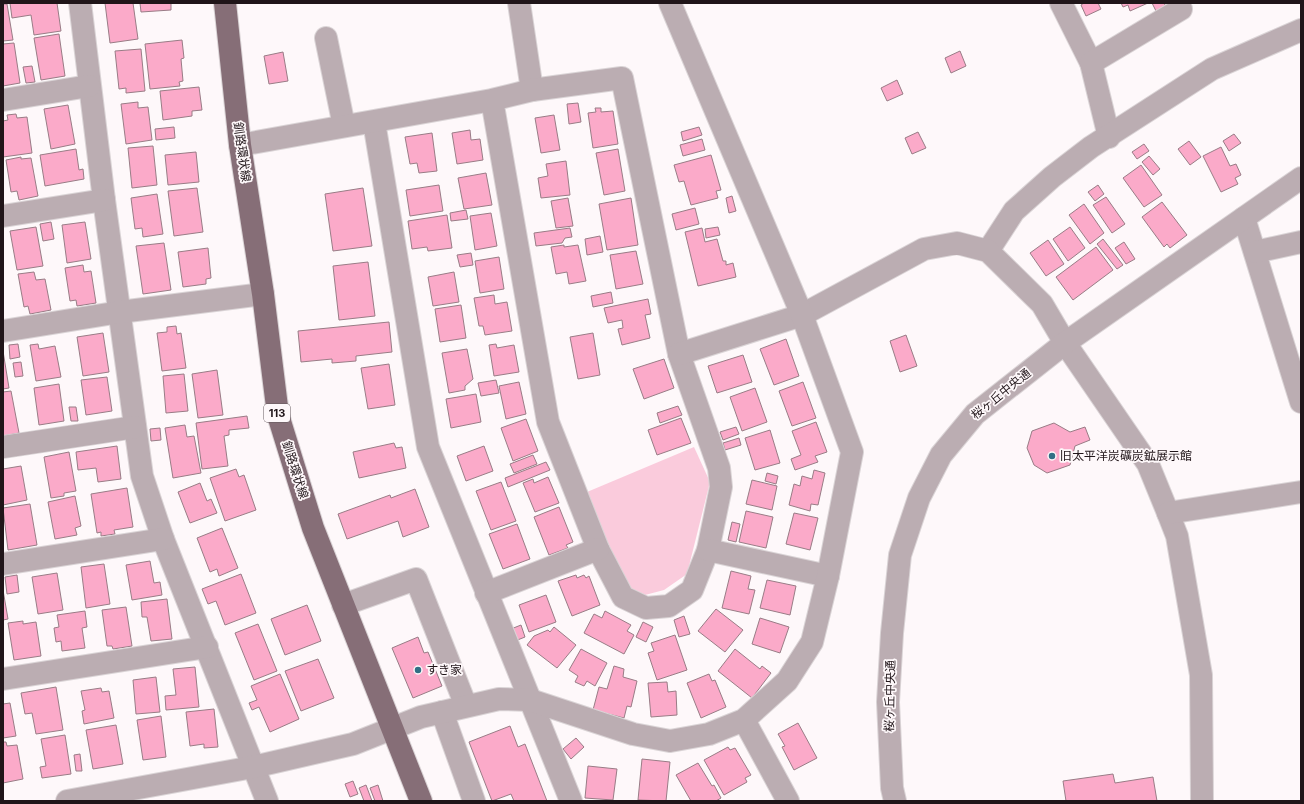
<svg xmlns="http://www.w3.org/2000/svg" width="1304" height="804" font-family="Inter,'Noto Sans JP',sans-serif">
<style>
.green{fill:#facbdc}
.building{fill:#fbaac9;stroke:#997c86}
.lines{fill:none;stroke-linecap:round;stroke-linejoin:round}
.minor-casing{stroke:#dad4d6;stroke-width:24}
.major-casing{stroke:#dad4d6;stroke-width:24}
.minor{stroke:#bbadb2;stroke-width:22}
.major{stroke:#866e77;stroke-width:22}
.poi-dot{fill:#326f85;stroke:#fef8fa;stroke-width:1.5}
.labels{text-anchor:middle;stroke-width:3.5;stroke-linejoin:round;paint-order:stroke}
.shield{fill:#fef8fa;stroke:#63595c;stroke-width:1}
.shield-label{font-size:11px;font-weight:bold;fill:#201519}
.street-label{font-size:12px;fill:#201519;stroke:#fef8fa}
.poi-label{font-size:12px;fill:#201519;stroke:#fef8fa;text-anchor:start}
</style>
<rect width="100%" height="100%" fill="#fef8fa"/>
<polygon class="green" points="694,447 710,482 687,574 664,590 645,595 625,586 587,492"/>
<g class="building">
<polygon points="10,3 57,3 61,31 34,35 31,15 12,18"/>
<polygon points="105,3 133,3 138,39 110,43"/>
<polygon points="140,3 171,3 171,10 141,12"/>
<polygon points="1084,3 1098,3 1101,9 1086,16 1081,5"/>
<polygon points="1121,3 1148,3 1130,11 1128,5 1123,7"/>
<polygon points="1152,3 1164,3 1166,7 1156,11"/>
<polygon points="3,4 7,4 13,40 3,41"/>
<polygon points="59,34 65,76 41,80 34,38"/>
<polygon points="182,40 184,58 181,59 183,81 179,82 180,86 150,89 145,44"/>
<polygon points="14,43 20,83 3,86 3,44"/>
<polygon points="141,49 145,91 126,93 126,88 119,89 115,51"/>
<polygon points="960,51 966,66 951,73 945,58"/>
<polygon points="283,52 288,81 269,84 264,56"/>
<polygon points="32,66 35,82 26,83 23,67"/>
<polygon points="897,80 903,94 887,101 881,88"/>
<polygon points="199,87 202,110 192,111 192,116 163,120 160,91"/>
<polygon points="138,102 138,108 148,107 152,140 126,144 121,104"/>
<polygon points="578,103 581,122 569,124 567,104"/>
<polygon points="68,105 75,144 51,149 44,109"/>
<polygon points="595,108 601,108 601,112 613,111 618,144 593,148 588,113 596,112"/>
<polygon points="16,114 17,118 27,117 32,153 3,157 3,121 8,120 7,115"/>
<polygon points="554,115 560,150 541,153 535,118"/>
<polygon points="174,127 175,138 156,140 155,129"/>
<polygon points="699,127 702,135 683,141 681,132"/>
<polygon points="470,130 471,140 480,139 483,160 457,164 452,133"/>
<polygon points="918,132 926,148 912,154 905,138"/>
<polygon points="432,133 437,171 419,173 417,163 410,164 405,137"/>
<polygon points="1234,134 1241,143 1229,151 1223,141"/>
<polygon points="702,139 705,150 683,156 680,145"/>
<polygon points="1189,141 1201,157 1190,165 1178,149"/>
<polygon points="1144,144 1149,151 1137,159 1132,152"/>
<polygon points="153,146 157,185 132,188 128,148"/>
<polygon points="1221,147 1230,166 1236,164 1241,175 1235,178 1238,184 1221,192 1203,156"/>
<polygon points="76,149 79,170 83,169 84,179 45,186 40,155"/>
<polygon points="618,149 625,191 604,195 596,153"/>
<polygon points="196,152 199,182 168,185 165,155"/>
<polygon points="711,155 721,190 716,191 718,198 691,205 684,181 679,182 674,165"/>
<polygon points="1149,156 1160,169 1153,175 1142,162"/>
<polygon points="21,157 21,159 31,158 38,196 19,200 17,191 11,192 6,160"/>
<polygon points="566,161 570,195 541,198 538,178 548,176 546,164"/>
<polygon points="1141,165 1162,195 1144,207 1123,178"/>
<polygon points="486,173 492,205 464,209 458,178"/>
<polygon points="439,185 443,211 410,216 406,190"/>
<polygon points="1098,185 1104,194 1095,201 1088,192"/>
<polygon points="197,188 203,232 174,236 168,191"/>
<polygon points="363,188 372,246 333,251 325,194"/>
<polygon points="157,194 163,234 143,237 142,228 135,229 131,198"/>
<polygon points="732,196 736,211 729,213 726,198"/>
<polygon points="1106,197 1125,224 1112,233 1093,205"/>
<polygon points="568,198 573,226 556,228 551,201"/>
<polygon points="631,198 638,245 607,250 599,204"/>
<polygon points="1162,202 1187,235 1170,248 1167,244 1164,247 1142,217"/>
<polygon points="1084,204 1104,233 1090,244 1069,215"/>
<polygon points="695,208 699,224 676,230 672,214"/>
<polygon points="466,210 468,219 451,221 450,213"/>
<polygon points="491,213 497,246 475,250 470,216"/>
<polygon points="447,215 452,248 428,251 427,247 412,249 408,221"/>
<polygon points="51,222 54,239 43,241 40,224"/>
<polygon points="85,222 91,259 67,263 62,225"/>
<polygon points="36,227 43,266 17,270 10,231"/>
<polygon points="718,227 720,235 706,238 705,229"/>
<polygon points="1070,227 1085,248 1068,261 1053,239"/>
<polygon points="570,228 572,237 565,238 562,243 536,246 534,233"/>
<polygon points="702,228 705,242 717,239 723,261 726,261 726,265 733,263 736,277 698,286 685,232"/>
<polygon points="600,236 603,252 587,255 585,239"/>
<polygon points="1103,239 1123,265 1117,269 1097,244"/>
<polygon points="1048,240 1064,264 1046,276 1030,253"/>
<polygon points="1124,242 1135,259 1126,264 1115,248"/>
<polygon points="164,243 171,290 143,294 136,246"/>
<polygon points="564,245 564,247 578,245 586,281 569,284 567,272 556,274 551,247"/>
<polygon points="1096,247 1113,270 1073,300 1056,277"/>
<polygon points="208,248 211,278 206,279 206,284 183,287 178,252"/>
<polygon points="636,251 643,284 616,289 610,255"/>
<polygon points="471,253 473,265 460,267 457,255"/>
<polygon points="499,257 504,289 480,293 475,261"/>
<polygon points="368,262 375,316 339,320 333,266"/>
<polygon points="83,265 84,272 91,271 96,303 77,306 76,300 70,301 65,268"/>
<polygon points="34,272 36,280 45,279 51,310 30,314 28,306 24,307 18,274"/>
<polygon points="454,272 459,302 433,306 428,277"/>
<polygon points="611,292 613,303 593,307 591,296"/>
<polygon points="494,295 495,304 507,302 512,331 485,335 483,326 479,326 474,298"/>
<polygon points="648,299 651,314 645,315 650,338 622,345 618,329 623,328 622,320 608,323 604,308"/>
<polygon points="461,305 466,338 440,342 435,309"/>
<polygon points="389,322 392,352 356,356 356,361 332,363 332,359 301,362 298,331"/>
<polygon points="176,326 177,334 181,333 186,368 162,371 157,333 167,332 167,327"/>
<polygon points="103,333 109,372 83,376 77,337"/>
<polygon points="593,333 600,375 578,379 570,337"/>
<polygon points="906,335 917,366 900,372 890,341"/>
<polygon points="786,339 799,376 774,385 760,349"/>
<polygon points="18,344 20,357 10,359 9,345"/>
<polygon points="38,344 39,349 55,346 61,377 36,381 30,345"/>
<polygon points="496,344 497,348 514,345 519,372 494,376 489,345"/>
<polygon points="467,349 473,379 465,386 465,390 449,393 442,353"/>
<polygon points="3,351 9,388 3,389"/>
<polygon points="743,355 752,382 717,393 708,366"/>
<polygon points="664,359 674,388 644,399 633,369"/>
<polygon points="21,362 23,376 15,377 13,363"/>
<polygon points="389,364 395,405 368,409 361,368"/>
<polygon points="217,370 223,415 198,418 192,374"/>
<polygon points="184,374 188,411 166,413 163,376"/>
<polygon points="107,377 112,411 86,415 81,380"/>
<polygon points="496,380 499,393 481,396 478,383"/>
<polygon points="519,382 526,414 506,419 499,386"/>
<polygon points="803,382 816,418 792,426 779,391"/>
<polygon points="59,384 64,421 39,425 34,388"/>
<polygon points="755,388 767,422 742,431 730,397"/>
<polygon points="11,391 19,433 3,436 3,392"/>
<polygon points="476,394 481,422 451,428 446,399"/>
<polygon points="678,406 682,415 660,423 657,413"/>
<polygon points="69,407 76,407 78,421 71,421"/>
<polygon points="247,416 249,428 229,430 229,435 224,436 228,466 202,469 196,423"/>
<polygon points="681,418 691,443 657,455 648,430"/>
<polygon points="526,419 538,451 513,461 501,428"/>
<polygon points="816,422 827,452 815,456 818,462 795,470 791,459 801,455 792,431"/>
<polygon points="1054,423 1070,432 1085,427 1090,440 1075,446 1070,465 1047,473 1034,465 1027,448 1032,431"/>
<polygon points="185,425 187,437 194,436 201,473 173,478 165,428"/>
<polygon points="736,427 739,434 723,440 720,432"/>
<polygon points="160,428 161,440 151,441 150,429"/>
<polygon points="770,430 780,463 755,470 745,438"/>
<polygon points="739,438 741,445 725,450 723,443"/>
<polygon points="394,443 396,448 402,447 406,468 359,478 353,452"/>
<polygon points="117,446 121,479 98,482 96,468 78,470 76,452"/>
<polygon points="484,446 493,471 466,481 457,456"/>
<polygon points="69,452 76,491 64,493 64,496 51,498 44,457"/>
<polygon points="533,455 537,464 514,473 510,464"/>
<polygon points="546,462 550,470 508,487 505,478"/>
<polygon points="21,466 27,500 3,505 3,469"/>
<polygon points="236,469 239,477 244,475 256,510 225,521 210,478"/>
<polygon points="814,470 825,473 818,505 811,504 810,511 789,505 794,484 800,486 802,476 812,479"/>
<polygon points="767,473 778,476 776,484 765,481"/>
<polygon points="548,477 559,503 535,512 523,483 533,479 534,483"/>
<polygon points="752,480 777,486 772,510 746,504"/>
<polygon points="501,482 516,521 491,530 476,491"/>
<polygon points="200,483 207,501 211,499 217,513 190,523 178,492"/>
<polygon points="127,488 133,527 114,530 115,534 101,536 101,532 97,533 91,494"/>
<polygon points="415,489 429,527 403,537 398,521 347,539 338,514 390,495 391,498"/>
<polygon points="75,496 81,526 75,528 77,535 55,539 48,502"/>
<polygon points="30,504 37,545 8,550 3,508"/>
<polygon points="559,507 573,542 566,545 568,548 549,555 534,517"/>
<polygon points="746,511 773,517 766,548 739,542"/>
<polygon points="794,513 818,518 810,550 786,544"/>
<polygon points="732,522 740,524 736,542 728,540"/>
<polygon points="517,524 530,559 503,569 489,534"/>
<polygon points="222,528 238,568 219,576 217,569 210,572 197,538"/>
<polygon points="150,561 154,583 160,582 162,595 132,600 126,565"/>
<polygon points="104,564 110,604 86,608 81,567"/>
<polygon points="731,571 751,576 748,589 755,590 749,614 722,608"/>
<polygon points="57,573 63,610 38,614 32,577"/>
<polygon points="241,574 256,613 225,625 216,601 208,604 202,589"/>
<polygon points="17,575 19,592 7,594 5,577"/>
<polygon points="576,575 577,578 584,575 586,578 589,576 600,605 572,616 558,581"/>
<polygon points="767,580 796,586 790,615 760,608"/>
<polygon points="3,590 8,619 3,620"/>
<polygon points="546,595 556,622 529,632 519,605"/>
<polygon points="167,599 172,639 151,641 147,617 142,617 141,602"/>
<polygon points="307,605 321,641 285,655 271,619"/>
<polygon points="126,607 132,646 113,649 112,646 107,646 102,610"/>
<polygon points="716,609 743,630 725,652 698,631"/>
<polygon points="85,611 87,627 82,628 85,648 62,651 61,641 56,642 54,628 59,627 57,615"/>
<polygon points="605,611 631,625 627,631 634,635 624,654 584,633 594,614 602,618"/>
<polygon points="684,616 690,634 679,637 674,620"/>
<polygon points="760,618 789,627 780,653 752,644"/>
<polygon points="23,621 23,624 36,622 41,656 14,660 8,623"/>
<polygon points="643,622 653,627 646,642 636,637"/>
<polygon points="258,624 277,671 254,680 235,633"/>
<polygon points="521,625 525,637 515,641 511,629"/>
<polygon points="554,627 576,645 557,668 527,645 534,636 548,630 550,632"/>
<polygon points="675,635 687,670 657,680 648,653 654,651 651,643"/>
<polygon points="418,637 424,653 428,652 442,686 413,698 392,648"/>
<polygon points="581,649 607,663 595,686 587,681 584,686 575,682 578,676 569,670"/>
<polygon points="735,649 760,669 762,666 771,673 752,698 718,671"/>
<polygon points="318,659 334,698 301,711 285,671"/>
<polygon points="614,666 624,669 623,677 637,681 631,707 627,706 624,718 593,710 599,687 607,689"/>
<polygon points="195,667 199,707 166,710 165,696 176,695 173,669"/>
<polygon points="280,674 299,719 270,732 259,707 252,710 249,703 257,700 251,686"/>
<polygon points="709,674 712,681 715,680 726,707 701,718 687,683"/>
<polygon points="156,677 160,712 136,714 133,680"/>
<polygon points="667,682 668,692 676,691 677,715 651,717 648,683"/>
<polygon points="56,687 63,730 36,734 32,713 25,714 21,693"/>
<polygon points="101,688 102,692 109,691 114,718 84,724 82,711 85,710 81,691"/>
<polygon points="10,703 16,736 3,738 3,704"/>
<polygon points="214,709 218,747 204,748 204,744 190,746 186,712"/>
<polygon points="161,716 166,757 143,760 137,720"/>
<polygon points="798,723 817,758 794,770 782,747 785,746 778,734"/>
<polygon points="116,725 123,764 93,769 86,730"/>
<polygon points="510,726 518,747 525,744 547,801 514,801 511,794 492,801 469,742"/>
<polygon points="65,735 71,774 42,778 40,767 46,766 41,739"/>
<polygon points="576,738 584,747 571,759 563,749"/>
<polygon points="3,742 6,742 7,746 17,745 23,779 3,783"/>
<polygon points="728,747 730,750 735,748 751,775 745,778 747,782 724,795 704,760"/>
<polygon points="80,754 82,771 76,771 74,755"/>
<polygon points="642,759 670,762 666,801 638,800"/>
<polygon points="698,763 712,786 714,785 721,798 716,801 691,801 676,775"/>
<polygon points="588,766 617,769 613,800 585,798"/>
<polygon points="1113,774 1115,783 1153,777 1157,801 1066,801 1063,781"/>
<polygon points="353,781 358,794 350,797 345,784"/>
<polygon points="366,785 372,801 364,801 359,788"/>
<polygon points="378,785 383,801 375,801 370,788"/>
</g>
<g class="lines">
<g class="minor-casing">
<g id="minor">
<polyline points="80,3 104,200 142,476 163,539 267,801"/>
<polyline points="519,3 532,90"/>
<polyline points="1061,3 1091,63 1109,137"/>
<polyline points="326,38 344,126"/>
<polyline points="1091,63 1181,9"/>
<polyline points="3,100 89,86"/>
<polyline points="374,122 428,447 571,801"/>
<polyline points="240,145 492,100 532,90 622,78 679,354 719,468 721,487 708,550 692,590 669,606 646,608 623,597 598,549 548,422 492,100"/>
<polyline points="3,216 104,200"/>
<polyline points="1244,218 1301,402"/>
<polyline points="988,251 1014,211 1052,177 1091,147 1212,69 1301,30"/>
<polyline points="1255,252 1301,242"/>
<polyline points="3,331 120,312 263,294"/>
<polyline points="679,354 802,315 924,249 957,243 988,251 1042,304 1065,343 1148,464 1168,513 1177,536 1201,675 1202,801"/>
<polyline points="3,447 135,427"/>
<polyline points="1168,513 1301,492"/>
<polyline points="708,550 828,576"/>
<polyline points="3,564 163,539"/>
<polyline points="486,593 598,549"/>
<polyline points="343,605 416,579 466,706"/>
<polyline points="3,679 207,647"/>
<polyline points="442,712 474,801"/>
<polyline points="744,720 788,801"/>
<polyline points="67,801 253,767 353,744 421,717 499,699 530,700 633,734 670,741 709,734 744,720 787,681 812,642 828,576 852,452 802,315 670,3"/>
<polyline points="895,801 892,788 888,702 892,633 900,555 919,498 941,455 975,414 1065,343 1301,178"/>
</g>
</g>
<g class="major-casing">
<polyline id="major" points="225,3 240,145 263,294 278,415 313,528 421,801"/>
</g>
<use href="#minor" class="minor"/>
<use href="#major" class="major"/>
</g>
<g class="poi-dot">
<circle cx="1052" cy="456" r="4"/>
<circle cx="418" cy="670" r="4"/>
</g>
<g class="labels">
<rect class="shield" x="264" y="404" width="26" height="18" rx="3"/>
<g class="shield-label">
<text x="277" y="417">113</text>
</g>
<g class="street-label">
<text transform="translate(242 152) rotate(82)" y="4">釧路環状線</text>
<text transform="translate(1001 394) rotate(-39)" y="4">桜ヶ丘中央通</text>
<text transform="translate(295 470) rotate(72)" y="4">釧路環状線</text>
<text transform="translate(890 696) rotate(-89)" y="4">桜ヶ丘中央通</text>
</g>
<g class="poi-label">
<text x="1060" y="460">旧太平洋炭礦炭鉱展示館</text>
<text x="426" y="674">すき家</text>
</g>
</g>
<rect width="1304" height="804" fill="none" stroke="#201519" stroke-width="8"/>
</svg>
